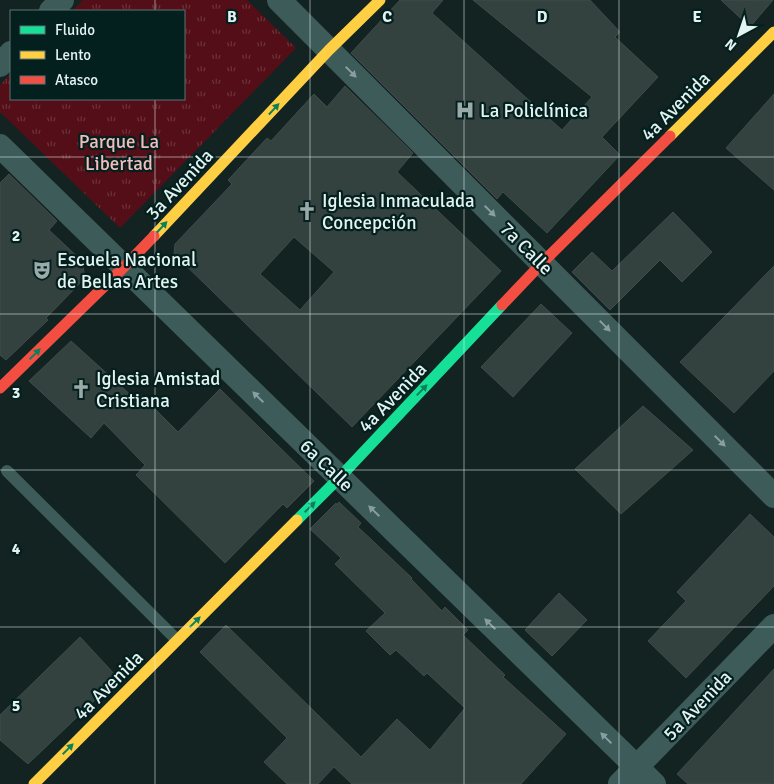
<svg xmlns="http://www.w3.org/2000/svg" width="774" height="784" font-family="Signika,sans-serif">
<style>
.grass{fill:url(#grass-tufts)}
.building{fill:#33413f;stroke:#3f4c4b;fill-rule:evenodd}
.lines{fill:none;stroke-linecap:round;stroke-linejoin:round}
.lane{stroke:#3c5b59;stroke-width:12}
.street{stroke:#3c5b59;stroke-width:24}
.fast{stroke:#16e098;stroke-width:11}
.slow{stroke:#ffcf43;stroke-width:11}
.jam{stroke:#f24e42;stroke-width:11}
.oneway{fill:#879f9e}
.oneway2{fill:#0c805b}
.grid{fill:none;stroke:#e3f3f2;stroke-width:1;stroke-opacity:0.55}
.labels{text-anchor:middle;stroke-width:4.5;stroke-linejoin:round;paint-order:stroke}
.street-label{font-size:19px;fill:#e3f3f2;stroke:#031f1e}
.poi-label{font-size:19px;fill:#e3f3f2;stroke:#031f1e;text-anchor:start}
.park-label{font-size:19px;fill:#f1bebc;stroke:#031f1e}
.grid-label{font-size:16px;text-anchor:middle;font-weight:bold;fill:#e3f3f2;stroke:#031f1e;stroke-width:4.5;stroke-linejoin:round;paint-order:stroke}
</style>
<defs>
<pattern id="grass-tufts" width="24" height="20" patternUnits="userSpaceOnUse" patternTransform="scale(1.25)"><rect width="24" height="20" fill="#540e17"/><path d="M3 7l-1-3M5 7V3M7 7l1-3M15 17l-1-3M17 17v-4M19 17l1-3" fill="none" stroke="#6c3239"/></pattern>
</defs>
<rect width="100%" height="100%" fill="#122321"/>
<polygon class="grass" points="83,0 247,0 296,48 120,228 0,112 0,85 11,73 11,99 184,99 184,11 72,11"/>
<g class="building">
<polygon points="400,0 443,0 432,13 562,130 592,97 473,0 590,0 620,32 615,37 658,77 602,137 620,155 547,233 503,192 497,199 351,53"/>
<polygon points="721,0 773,0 750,27"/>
<path d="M345,86L413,153L397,172L501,271L352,427L174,254L175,244L232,184L228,180L267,138L271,141L314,94L327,107ZM294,237L334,272L300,310L260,274Z"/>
<polygon points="774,94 774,190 726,148"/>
<polygon points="9,174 57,221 49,230 82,261 85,278 46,318 48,320 6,360 0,355 0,183"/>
<polygon points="673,212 712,252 682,282 660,260 610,310 572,272 592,252 612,271"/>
<polygon points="774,266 774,371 734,413 680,362"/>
<polygon points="541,304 572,333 513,397 481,367"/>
<polygon points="71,341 134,398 139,393 178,432 220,389 314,481 287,508 283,504 225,563 136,475 145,465 104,423 91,438 29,381"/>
<polygon points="643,406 693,450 621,514 575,469"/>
<polygon points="339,502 361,523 358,527 412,578 411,579 442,611 445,607 468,630 463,635 505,675 503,677 566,734 521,784 352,784 334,767 318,784 287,784 264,762 287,738 200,652 226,625 361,757 397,719 430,750 465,708 427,673 424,676 396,650 390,655 366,631 385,613 335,564 341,558 310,529 336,503 337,505"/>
<polygon points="750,514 774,537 774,586 686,678 648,641 686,601 677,592"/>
<polygon points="559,593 587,620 552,656 525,630"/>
<polygon points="80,637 118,678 28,764 0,740 0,715"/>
<polygon points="774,669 774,784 688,784 677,774"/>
</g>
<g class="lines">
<polyline class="lane" points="7,471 177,640"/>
<g class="street">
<polyline points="279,0 774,496"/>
<polyline points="51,11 62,0"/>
<polyline points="0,65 11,53"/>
<polyline points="0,146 654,784"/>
<polyline points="620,784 774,626"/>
</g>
<polyline class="fast" points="297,520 340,477 502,305"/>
<g class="slow">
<polyline points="670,136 774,32"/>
<polyline points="154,236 329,50 380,0"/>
<polyline points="34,784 297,520"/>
</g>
<g class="jam">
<polyline points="502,305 542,263 670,136"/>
<polyline points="0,388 124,267 154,236"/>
</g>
</g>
<defs><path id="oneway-solid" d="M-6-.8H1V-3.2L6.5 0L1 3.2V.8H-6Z" transform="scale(1.25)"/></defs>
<g class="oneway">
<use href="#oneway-solid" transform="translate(351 72) rotate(45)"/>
<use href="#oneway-solid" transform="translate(490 211) rotate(45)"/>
<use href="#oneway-solid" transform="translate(605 326) rotate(45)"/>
<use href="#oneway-solid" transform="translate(258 397) rotate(-136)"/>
<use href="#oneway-solid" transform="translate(720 441) rotate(45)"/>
<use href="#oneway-solid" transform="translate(374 511) rotate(-136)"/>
<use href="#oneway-solid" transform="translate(490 624) rotate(-136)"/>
<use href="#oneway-solid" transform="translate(606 738) rotate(-136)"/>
</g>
<g class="oneway2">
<use href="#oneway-solid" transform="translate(274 109) rotate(-47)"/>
<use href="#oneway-solid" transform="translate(162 227) rotate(-47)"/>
<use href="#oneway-solid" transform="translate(35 354) rotate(-44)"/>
<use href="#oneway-solid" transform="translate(422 390) rotate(-46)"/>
<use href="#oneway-solid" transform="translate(310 507) rotate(-45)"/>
<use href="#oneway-solid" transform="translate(195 622) rotate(-45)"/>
<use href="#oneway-solid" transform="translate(68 749) rotate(-45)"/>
</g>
<path class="grid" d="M155,0V11M310,0V784M464,0V784M619,0V784M155,99V784M0,157H774M0,314H774M0,470H774M0,627H774"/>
<defs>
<g id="hospital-bare" transform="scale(1.5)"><path d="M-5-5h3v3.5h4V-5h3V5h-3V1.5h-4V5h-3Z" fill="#9aaaa9" stroke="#031f1e" stroke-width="2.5" paint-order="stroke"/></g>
<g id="church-bare" transform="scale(1.5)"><path d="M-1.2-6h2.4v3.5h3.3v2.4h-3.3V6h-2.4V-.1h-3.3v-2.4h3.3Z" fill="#9aaaa9" stroke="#031f1e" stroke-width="2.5" paint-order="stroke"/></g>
<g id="theatre-bare" transform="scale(1.5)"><path d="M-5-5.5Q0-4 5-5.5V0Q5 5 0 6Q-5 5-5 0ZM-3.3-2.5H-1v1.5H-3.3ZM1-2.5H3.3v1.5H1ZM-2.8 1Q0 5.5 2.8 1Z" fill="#9aaaa9" stroke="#031f1e" stroke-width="2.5" paint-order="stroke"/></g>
</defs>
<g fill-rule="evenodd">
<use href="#hospital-bare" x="465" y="110"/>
<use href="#church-bare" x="307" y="211"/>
<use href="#theatre-bare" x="42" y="270"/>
<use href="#church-bare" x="81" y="389"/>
</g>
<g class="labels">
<g class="street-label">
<text transform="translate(675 106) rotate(-45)" y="7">4a Avenida</text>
<text transform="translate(179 184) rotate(-47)" y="7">3a Avenida</text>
<text transform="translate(527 248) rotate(45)" y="7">7a Calle</text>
<text transform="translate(392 397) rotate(-46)" y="7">4a Avenida</text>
<text transform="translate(327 465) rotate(44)" y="7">6a Calle</text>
<text transform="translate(108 685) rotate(-45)" y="7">4a Avenida</text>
<text transform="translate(697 705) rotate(-46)" y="7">5a Avenida</text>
</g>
<g class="poi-label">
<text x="480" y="117">La Policlínica</text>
<text x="322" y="207">Iglesia Inmaculada<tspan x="322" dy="22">Concepción</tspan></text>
<text x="57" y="266">Escuela Nacional<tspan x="57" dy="22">de Bellas Artes</tspan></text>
<text x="96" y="385">Iglesia Amistad<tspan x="96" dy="22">Cristiana</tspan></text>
</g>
<g class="park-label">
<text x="119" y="148">Parque La<tspan x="119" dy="22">Libertad</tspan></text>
</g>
</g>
<g class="grid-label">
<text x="232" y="22">B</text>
<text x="387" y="22">C</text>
<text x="542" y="22">D</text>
<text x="697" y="22">E</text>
<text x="16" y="241">2</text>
<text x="16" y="398">3</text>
<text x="16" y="554">4</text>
<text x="16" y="711">5</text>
</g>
<rect x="10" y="10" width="175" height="90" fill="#031f1e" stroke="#5d7473"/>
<rect x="20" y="26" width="25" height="8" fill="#16e098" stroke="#5d7473"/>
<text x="55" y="35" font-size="15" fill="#e3f3f2">Fluido</text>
<rect x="20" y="51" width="25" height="8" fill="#ffcf43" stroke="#5d7473"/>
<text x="55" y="60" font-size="15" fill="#e3f3f2">Lento</text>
<rect x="20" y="76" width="25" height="8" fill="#f24e42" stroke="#5d7473"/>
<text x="55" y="85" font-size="15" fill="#e3f3f2">Atasco</text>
<g transform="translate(739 35) rotate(220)" stroke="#031f1e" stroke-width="4" paint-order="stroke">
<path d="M0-4L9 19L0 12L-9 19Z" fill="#e3f3f2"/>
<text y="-8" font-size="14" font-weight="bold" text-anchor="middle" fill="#e3f3f2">N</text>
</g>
</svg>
